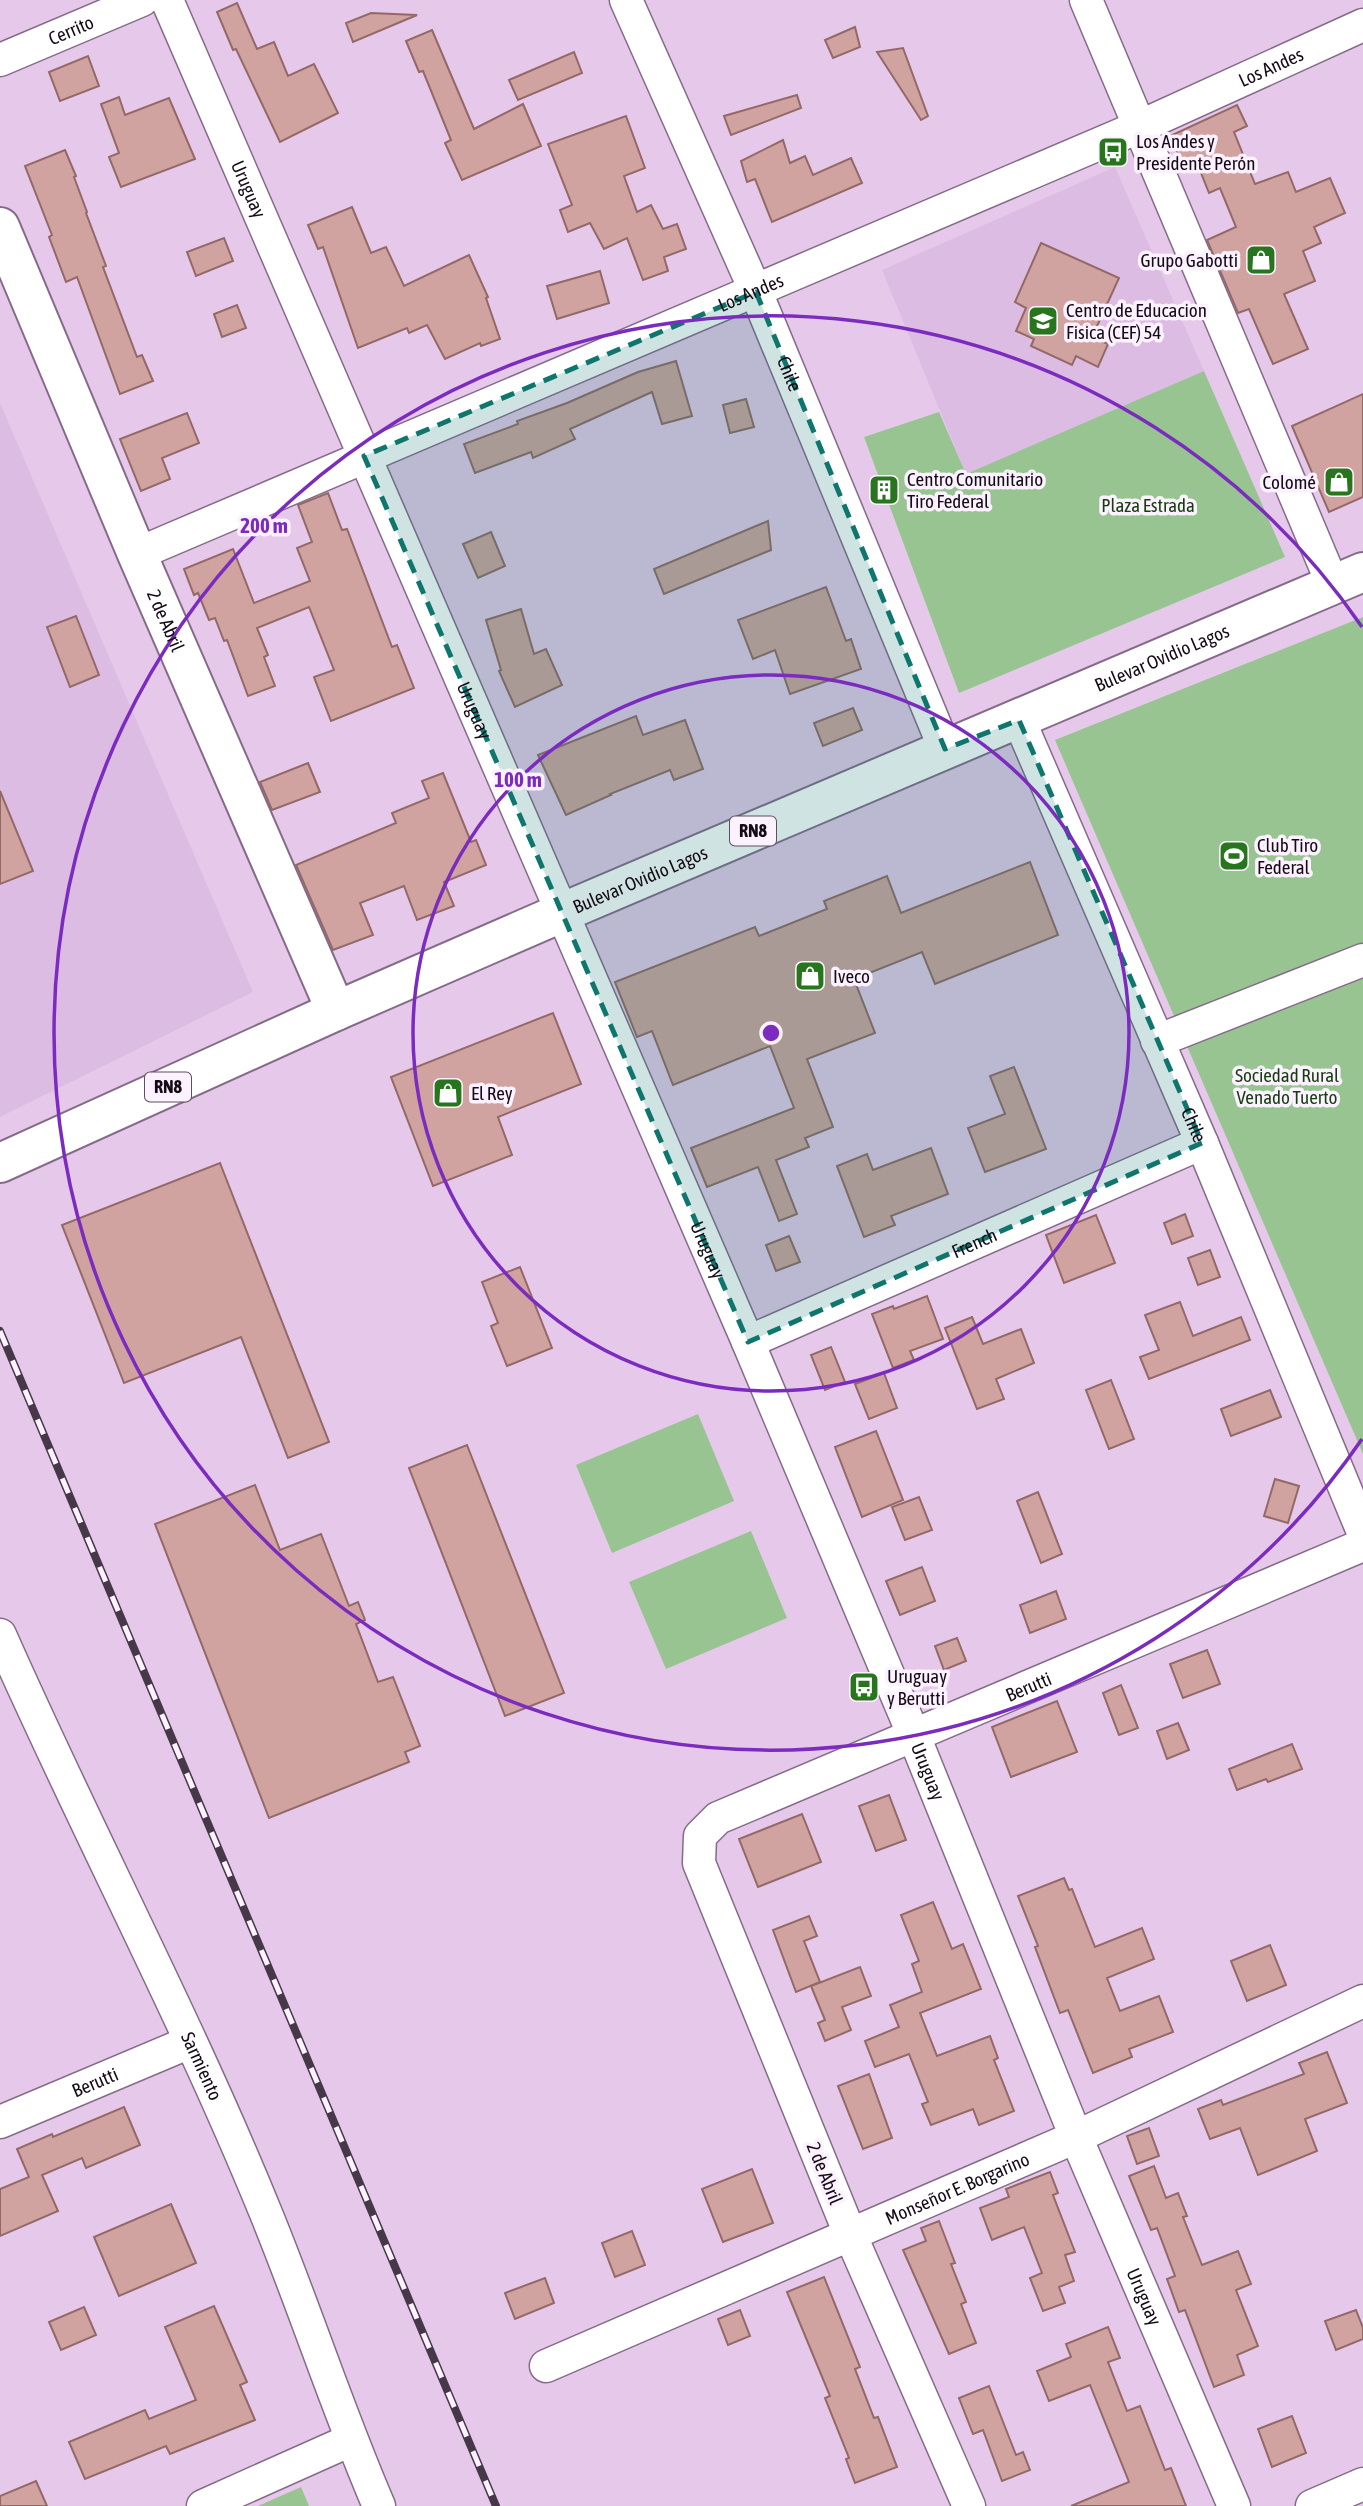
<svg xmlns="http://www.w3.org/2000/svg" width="1363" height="2506" font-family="'Asap Condensed',sans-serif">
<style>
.built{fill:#ddbce3}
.green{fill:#98c492}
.building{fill:#d0a3a1;stroke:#936967;stroke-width:2}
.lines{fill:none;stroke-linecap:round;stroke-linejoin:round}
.minor-casing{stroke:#856b89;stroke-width:35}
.major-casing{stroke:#856b89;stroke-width:42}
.highway-casing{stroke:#856b89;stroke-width:42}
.minor{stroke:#fff;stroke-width:32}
.major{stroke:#fff;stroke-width:38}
.highway{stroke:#fff;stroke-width:38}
.rail-casing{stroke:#473849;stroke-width:8}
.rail{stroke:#fcf1fe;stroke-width:5;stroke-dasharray:16;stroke-linecap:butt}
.marked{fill:#0f766e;fill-opacity:0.2;stroke:#0f766e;stroke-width:5;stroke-dasharray:14 9;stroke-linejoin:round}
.ring{fill:none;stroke:#7b2cbf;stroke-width:3.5}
.labels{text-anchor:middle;stroke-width:7;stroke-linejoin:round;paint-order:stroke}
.shield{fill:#fcf1fe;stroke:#5a505c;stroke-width:2}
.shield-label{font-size:18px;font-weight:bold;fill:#150b16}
.street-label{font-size:19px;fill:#150b16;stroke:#fcf1fe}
.poi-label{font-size:19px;fill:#150b16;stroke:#fcf1fe;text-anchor:start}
.park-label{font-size:19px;fill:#143e0e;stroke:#fcf1fe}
.centre{fill:#7b2cbf;stroke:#fcf1fe;stroke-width:3.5}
.ring-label{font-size:21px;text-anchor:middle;font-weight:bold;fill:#7b2cbf;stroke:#fcf1fe;stroke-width:7;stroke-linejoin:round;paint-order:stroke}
</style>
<rect width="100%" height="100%" fill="#e6c9ea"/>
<g class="built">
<polygon points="1115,167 1204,371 966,474 882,270"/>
<polygon points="0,403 253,992 0,1117"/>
</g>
<g class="green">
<polygon points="1204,371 1285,557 959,693 864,437 939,412 966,474"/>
<polygon points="1363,617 1363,1454 1055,740"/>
<polygon points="698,1414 734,1501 612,1553 576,1465"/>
<polygon points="751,1531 787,1618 666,1669 629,1582"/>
<polygon points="301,2487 309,2506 258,2506"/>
</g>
<g class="building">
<polygon points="237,3 257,49 274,42 288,76 314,64 338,113 280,142 236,49 233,50 217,12"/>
<polygon points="371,13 417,15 353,42 346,23"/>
<polygon points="855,27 860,47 833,58 825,40"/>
<polygon points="432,30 474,129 523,104 541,146 462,180 445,143 451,140 423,71 419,72 406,41"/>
<polygon points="903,48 928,116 921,120 877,52"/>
<polygon points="574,52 582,73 518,100 509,80"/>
<polygon points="88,56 99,86 60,101 49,72"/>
<polygon points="797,95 801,108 731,135 724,116"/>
<polygon points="119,97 125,115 169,98 195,159 121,187 109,157 119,153 101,104"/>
<polygon points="1237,105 1247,126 1234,132 1255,184 1288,172 1296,192 1330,178 1345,213 1314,227 1321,243 1303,251 1315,281 1284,294 1308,349 1273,364 1249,309 1238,313 1207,240 1236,227 1220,188 1209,193 1197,163 1185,169 1170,136"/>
<polygon points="626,116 645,168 624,176 637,212 651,205 663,229 677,224 686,249 664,257 668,271 643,280 627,238 604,249 590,223 568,232 560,210 572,205 548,144"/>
<polygon points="783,140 790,163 805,156 813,175 851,158 862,183 772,222 755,179 747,182 741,161"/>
<polygon points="65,150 76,176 74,177 87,212 86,213 106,266 103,267 137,357 142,355 153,381 120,394 77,277 66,282 49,237 52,235 25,166"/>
<polygon points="352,207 371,253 386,247 404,286 469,255 488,297 486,298 500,339 481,346 480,343 445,359 427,325 409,333 407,328 358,348 323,247 318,249 308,225"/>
<polygon points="224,238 233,261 196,276 187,252"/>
<polygon points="1041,243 1119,278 1092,337 1108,344 1098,367 1076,356 1072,365 1031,346 1034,339 1016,331 1026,308 1015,302"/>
<polygon points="600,271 609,303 557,319 547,286"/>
<polygon points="237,305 246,328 222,337 214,314"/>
<polygon points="676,361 692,416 662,424 652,392 570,429 575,439 533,458 531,452 475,473 464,444 518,424 517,421 567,403 638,372"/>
<polygon points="1363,394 1363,497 1329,512 1292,426"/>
<polygon points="746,399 754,427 730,433 723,405"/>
<polygon points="187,413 199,443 162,458 170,479 141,491 120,439"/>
<polygon points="328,493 342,530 347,529 392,647 397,645 414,688 331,721 314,677 334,670 309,607 257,628 268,655 264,657 275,686 248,696 227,640 224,641 215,618 209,620 198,593 194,595 184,569 233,549 254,603 310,581 297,548 312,542 298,505"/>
<polygon points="768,521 771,550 664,594 654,569"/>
<polygon points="491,532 505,566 478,578 463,544"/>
<polygon points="826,587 846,641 851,639 861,669 790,694 775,650 753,659 738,620"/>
<polygon points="521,609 534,654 546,649 562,685 515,707 499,671 501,670 486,620"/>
<polygon points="76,616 99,675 70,687 47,627"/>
<polygon points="853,708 862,730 823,746 814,723"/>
<polygon points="636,716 643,735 685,720 703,769 674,780 670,770 610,794 611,795 566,815 538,755"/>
<polygon points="308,763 320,792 272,810 260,782"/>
<polygon points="443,773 471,842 476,840 486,865 444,882 454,906 417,920 404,886 360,903 373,935 333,950 296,865 396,823 392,813 429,798 422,781"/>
<polygon points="0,791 33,871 0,884"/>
<polygon points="1030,862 1058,935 935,984 922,952 854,979 875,1033 807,1059 833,1127 805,1138 809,1147 776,1160 797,1214 779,1221 758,1167 707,1187 691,1148 794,1108 770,1046 673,1085 652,1031 637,1037 615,982 755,927 759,936 827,909 824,901 887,876 901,913"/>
<polygon points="553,1013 581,1084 498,1117 512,1155 433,1186 391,1077"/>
<polygon points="1014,1067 1046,1149 985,1172 968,1128 1005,1114 990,1076"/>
<polygon points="931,1148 948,1194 891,1216 895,1225 864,1237 837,1166 867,1154 873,1170"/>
<polygon points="220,1163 329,1442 288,1458 241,1337 124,1383 62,1225"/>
<polygon points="1185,1214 1193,1236 1172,1244 1164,1223"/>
<polygon points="1096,1215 1115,1263 1064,1283 1046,1235"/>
<polygon points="789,1236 800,1262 776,1271 766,1245"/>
<polygon points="1210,1250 1220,1277 1198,1285 1188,1258"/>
<polygon points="520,1267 552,1348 507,1366 491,1326 498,1323 482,1282"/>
<polygon points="927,1296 943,1339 910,1351 914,1360 893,1368 872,1314 893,1306 894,1309"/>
<polygon points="1180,1302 1193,1336 1241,1317 1250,1340 1149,1379 1140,1357 1159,1350 1145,1315"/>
<polygon points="972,1317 983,1344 1021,1329 1034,1363 996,1379 1004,1399 977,1409 945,1328"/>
<polygon points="831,1347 845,1382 825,1390 811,1355"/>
<polygon points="884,1373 897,1408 869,1419 855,1384"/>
<polygon points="1111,1380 1134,1439 1109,1449 1086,1390"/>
<polygon points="1270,1390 1281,1417 1231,1436 1221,1409"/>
<polygon points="876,1431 903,1500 862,1517 835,1447"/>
<polygon points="467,1445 564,1693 505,1716 409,1468"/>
<polygon points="1275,1479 1299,1486 1288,1523 1264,1516"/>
<polygon points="255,1485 280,1550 321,1534 349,1606 358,1602 365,1620 356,1624 378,1682 393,1677 420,1746 405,1752 409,1762 269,1818 155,1524"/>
<polygon points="1038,1492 1062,1554 1041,1563 1017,1501"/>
<polygon points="919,1497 932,1530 905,1540 892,1507"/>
<polygon points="922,1567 935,1601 900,1615 886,1581"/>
<polygon points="1056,1591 1066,1619 1030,1633 1020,1605"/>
<polygon points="957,1638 966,1661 944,1670 935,1646"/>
<polygon points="1207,1650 1220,1684 1183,1698 1170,1664"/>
<polygon points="1121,1685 1138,1728 1119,1735 1103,1693"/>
<polygon points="1057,1701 1077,1752 1011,1777 992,1727"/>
<polygon points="1178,1723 1189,1750 1167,1759 1157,1731"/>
<polygon points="1292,1744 1302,1769 1268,1782 1266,1779 1237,1790 1229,1769"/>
<polygon points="889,1795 906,1840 876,1851 859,1806"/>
<polygon points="802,1814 821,1862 758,1887 739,1839"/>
<polygon points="1064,1878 1069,1890 1072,1889 1095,1947 1142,1928 1154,1959 1107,1978 1120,2011 1159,1996 1173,2032 1129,2049 1132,2057 1093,2073 1068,2010 1060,2013 1035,1947 1038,1946 1018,1896"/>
<polygon points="933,1902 952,1949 963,1944 981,1989 920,2013 937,2056 990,2036 998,2058 994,2060 1014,2111 979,2125 973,2109 931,2125 922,2104 928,2102 909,2054 875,2067 865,2041 899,2027 890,2005 922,1992 912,1964 919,1961 901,1915"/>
<polygon points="809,1916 817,1936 804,1941 820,1982 796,1992 773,1930"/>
<polygon points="1270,1945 1286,1985 1247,2001 1231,1961"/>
<polygon points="860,1967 871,1996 842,2007 851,2030 825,2041 818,2023 825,2020 811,1986"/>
<polygon points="1327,2052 1347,2103 1305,2119 1317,2151 1258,2175 1240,2128 1210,2139 1198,2109 1221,2100 1223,2105 1304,2074 1299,2063"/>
<polygon points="869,2074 892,2138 863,2149 838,2086"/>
<polygon points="124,2107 140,2145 86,2168 82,2158 42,2175 58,2211 0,2236 0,2189 29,2177 17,2149 52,2134 53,2137"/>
<polygon points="1149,2128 1159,2156 1137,2164 1127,2136"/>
<polygon points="1154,2166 1166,2198 1178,2193 1187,2216 1183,2217 1202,2265 1238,2251 1251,2284 1236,2290 1258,2346 1237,2355 1244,2375 1214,2387 1185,2310 1179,2312 1167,2279 1175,2276 1157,2228 1151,2230 1129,2176"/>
<polygon points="752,2169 773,2223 723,2242 702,2189"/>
<polygon points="1050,2172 1058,2193 1053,2195 1075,2252 1065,2255 1074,2281 1059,2287 1065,2303 1043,2311 1030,2278 1042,2273 1024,2227 992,2240 980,2208 1009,2197 1006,2189"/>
<polygon points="171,2204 196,2263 119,2296 94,2237"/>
<polygon points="939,2221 955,2263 951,2264 966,2302 961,2304 976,2343 949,2354 903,2250 926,2241 921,2228"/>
<polygon points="632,2231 645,2265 615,2277 602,2243"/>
<polygon points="824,2277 860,2367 855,2369 874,2418 878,2417 897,2467 855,2483 846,2459 849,2458 825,2398 830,2396 787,2292"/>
<polygon points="545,2278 554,2303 515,2319 505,2293"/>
<polygon points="214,2306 247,2382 240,2385 255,2420 170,2454 166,2446 85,2479 69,2442 145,2410 149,2419 196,2400 165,2327"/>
<polygon points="84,2307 96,2335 61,2350 49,2322"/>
<polygon points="740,2310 750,2336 728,2345 718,2319"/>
<polygon points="1356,2310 1363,2328 1363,2339 1336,2350 1325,2321"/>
<polygon points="1108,2327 1120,2358 1108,2362 1127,2411 1140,2406 1165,2470 1171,2468 1186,2506 1071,2506 1129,2482 1090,2385 1049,2401 1037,2371 1071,2357 1066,2344"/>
<polygon points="989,2386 1016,2455 1023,2452 1030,2470 1002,2481 983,2430 973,2434 959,2398"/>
<polygon points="1292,2416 1306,2453 1272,2467 1258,2429"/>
<polygon points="36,2481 47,2506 0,2506 0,2496"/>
</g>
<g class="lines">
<g class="minor-casing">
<g id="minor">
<path id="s1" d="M167,0L748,1342L914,1736L1076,2137L1234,2506"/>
<path id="s2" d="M626,0L756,292L945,749"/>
<polyline points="1086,0 1333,585"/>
<path id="s3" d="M0,60L142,0"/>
<path id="s4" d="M137,554L1141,126L1363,25"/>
<path id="s5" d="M1019,720L1202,1143L1363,1532"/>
<polyline points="1157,1041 1363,960"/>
<path id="s6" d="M748,1342L1202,1143"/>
<path id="s7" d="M0,1635C85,1828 185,2015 265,2211C305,2308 337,2409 379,2506"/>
<path id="s8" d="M0,2122L190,2042"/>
<path id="s9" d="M546,2366L1076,2137L1363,2001"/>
<polyline points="203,2506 351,2440"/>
<path id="s10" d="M969,2506L850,2234L699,1863L700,1836L718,1818L1363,1545"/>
<polyline points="1312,2506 1363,2484"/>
</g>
</g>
<g class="major-casing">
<g id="major">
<path id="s11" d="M0,227L137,554L336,1011"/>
</g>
</g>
<g class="highway-casing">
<g id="highway">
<path id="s12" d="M0,1163L336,1011L561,913L1363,572"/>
</g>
</g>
<use href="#minor" class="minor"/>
<use href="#major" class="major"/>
<use href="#highway" class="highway"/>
<g class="rail-casing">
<polyline id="rail" points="0,1331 496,2506"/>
</g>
<use href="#rail" class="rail"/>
</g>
<path class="marked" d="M756,292L945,749L1019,720L1202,1143L748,1342L364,456Z"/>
<g class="ring">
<circle cx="771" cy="1033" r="358"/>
<path d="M1362 1439A717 717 0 1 1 1362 627"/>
</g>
<defs>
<g id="bus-square" transform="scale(1.575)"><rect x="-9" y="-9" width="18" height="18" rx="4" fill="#27751c" stroke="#fcf1fe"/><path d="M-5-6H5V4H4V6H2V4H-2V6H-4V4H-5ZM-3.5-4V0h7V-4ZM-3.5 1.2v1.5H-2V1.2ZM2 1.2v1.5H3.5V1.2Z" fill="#fff"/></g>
<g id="shop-square" transform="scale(1.575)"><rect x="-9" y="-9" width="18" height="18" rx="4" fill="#27751c" stroke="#fcf1fe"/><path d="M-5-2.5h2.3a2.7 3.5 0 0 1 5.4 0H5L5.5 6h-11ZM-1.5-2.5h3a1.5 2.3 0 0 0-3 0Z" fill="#fff"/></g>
<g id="school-square" transform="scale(1.575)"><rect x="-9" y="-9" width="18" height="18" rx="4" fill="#27751c" stroke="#fcf1fe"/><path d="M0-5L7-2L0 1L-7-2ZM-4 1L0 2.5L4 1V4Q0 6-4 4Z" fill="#fff"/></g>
<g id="building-square" transform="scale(1.575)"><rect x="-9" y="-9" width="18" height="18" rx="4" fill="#27751c" stroke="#fcf1fe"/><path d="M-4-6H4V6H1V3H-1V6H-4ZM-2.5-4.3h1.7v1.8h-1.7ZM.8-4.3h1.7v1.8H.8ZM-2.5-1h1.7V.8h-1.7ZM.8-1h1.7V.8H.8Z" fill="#fff"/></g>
<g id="stadium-square" transform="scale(1.575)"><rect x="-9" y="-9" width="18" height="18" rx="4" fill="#27751c" stroke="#fcf1fe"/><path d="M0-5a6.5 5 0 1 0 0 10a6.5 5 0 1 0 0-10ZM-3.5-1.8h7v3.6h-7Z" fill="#fff"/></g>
</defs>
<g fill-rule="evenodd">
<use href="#bus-square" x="1113" y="152"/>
<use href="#shop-square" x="1261" y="260"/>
<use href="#school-square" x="1043" y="321"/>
<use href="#shop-square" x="1339" y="482"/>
<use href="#building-square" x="884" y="490"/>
<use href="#stadium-square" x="1234" y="856"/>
<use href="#shop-square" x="810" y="976"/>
<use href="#shop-square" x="448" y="1093"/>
<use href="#bus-square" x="864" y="1687"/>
</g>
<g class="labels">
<g class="shield">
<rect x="730" y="816.5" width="46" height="29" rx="5"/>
<rect x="145" y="1072.5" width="46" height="29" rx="5"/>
</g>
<g class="shield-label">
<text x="753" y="837">RN8</text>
<text x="168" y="1093">RN8</text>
</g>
<g class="street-label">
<text dy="7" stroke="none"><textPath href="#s3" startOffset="77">Cerrito</textPath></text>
<text dy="7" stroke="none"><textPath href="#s4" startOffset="1234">Los Andes</textPath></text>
<text dy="7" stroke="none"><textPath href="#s1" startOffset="206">Uruguay</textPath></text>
<text dy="7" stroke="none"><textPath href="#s4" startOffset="667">Los Andes</textPath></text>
<text dy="7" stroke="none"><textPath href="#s2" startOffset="408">Chile</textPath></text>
<text dy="7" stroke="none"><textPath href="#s11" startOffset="427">2 de Abril</textPath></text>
<text dy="7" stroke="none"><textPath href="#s12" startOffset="1267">Bulevar Ovidio Lagos</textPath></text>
<text dy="7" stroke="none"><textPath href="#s1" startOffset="774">Uruguay</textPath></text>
<text dy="7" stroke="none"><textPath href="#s12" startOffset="700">Bulevar Ovidio Lagos</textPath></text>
<text dy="7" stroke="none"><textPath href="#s5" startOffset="441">Chile</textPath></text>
<text dy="7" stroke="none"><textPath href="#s6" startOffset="247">French</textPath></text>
<text dy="7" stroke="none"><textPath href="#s1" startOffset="1362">Uruguay</textPath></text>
<text dy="7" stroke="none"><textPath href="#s10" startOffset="1087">Berutti</textPath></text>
<text dy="7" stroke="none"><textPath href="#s1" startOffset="1928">Uruguay</textPath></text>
<text dy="7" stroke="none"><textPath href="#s7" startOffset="476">Sarmiento</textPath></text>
<text dy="7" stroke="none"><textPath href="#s8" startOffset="103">Berutti</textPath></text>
<text transform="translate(825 2173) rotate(68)" y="7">2 de Abril</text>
<text dy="7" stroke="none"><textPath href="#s9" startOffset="448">Monseñor E. Borgarino</textPath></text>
<text dy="7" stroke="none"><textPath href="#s1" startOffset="2496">Uruguay</textPath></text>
</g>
<g class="poi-label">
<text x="1136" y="148">Los Andes y<tspan x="1136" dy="22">Presidente Perón</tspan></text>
<text x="1238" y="267" text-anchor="end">Grupo Gabotti</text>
<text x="1066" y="317">Centro de Educacion<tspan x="1066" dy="22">Fisica (CEF) 54</tspan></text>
<text x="907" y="486">Centro Comunitario<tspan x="907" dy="22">Tiro Federal</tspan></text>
<text x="1316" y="489" text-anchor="end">Colomé</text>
<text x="1257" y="852">Club Tiro<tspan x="1257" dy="22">Federal</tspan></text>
<text x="833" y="983">Iveco</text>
<text x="471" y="1100">El Rey</text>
<text x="887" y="1683">Uruguay<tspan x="887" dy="22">y Berutti</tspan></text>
</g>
<g class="park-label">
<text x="1148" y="512">Plaza Estrada</text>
<text x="1287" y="1082">Sociedad Rural<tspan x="1287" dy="22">Venado Tuerto</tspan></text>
</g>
</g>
<circle cx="771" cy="1033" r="10" class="centre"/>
<g class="ring-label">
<text x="264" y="533">200 m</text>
<text x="518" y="787">100 m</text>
</g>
</svg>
